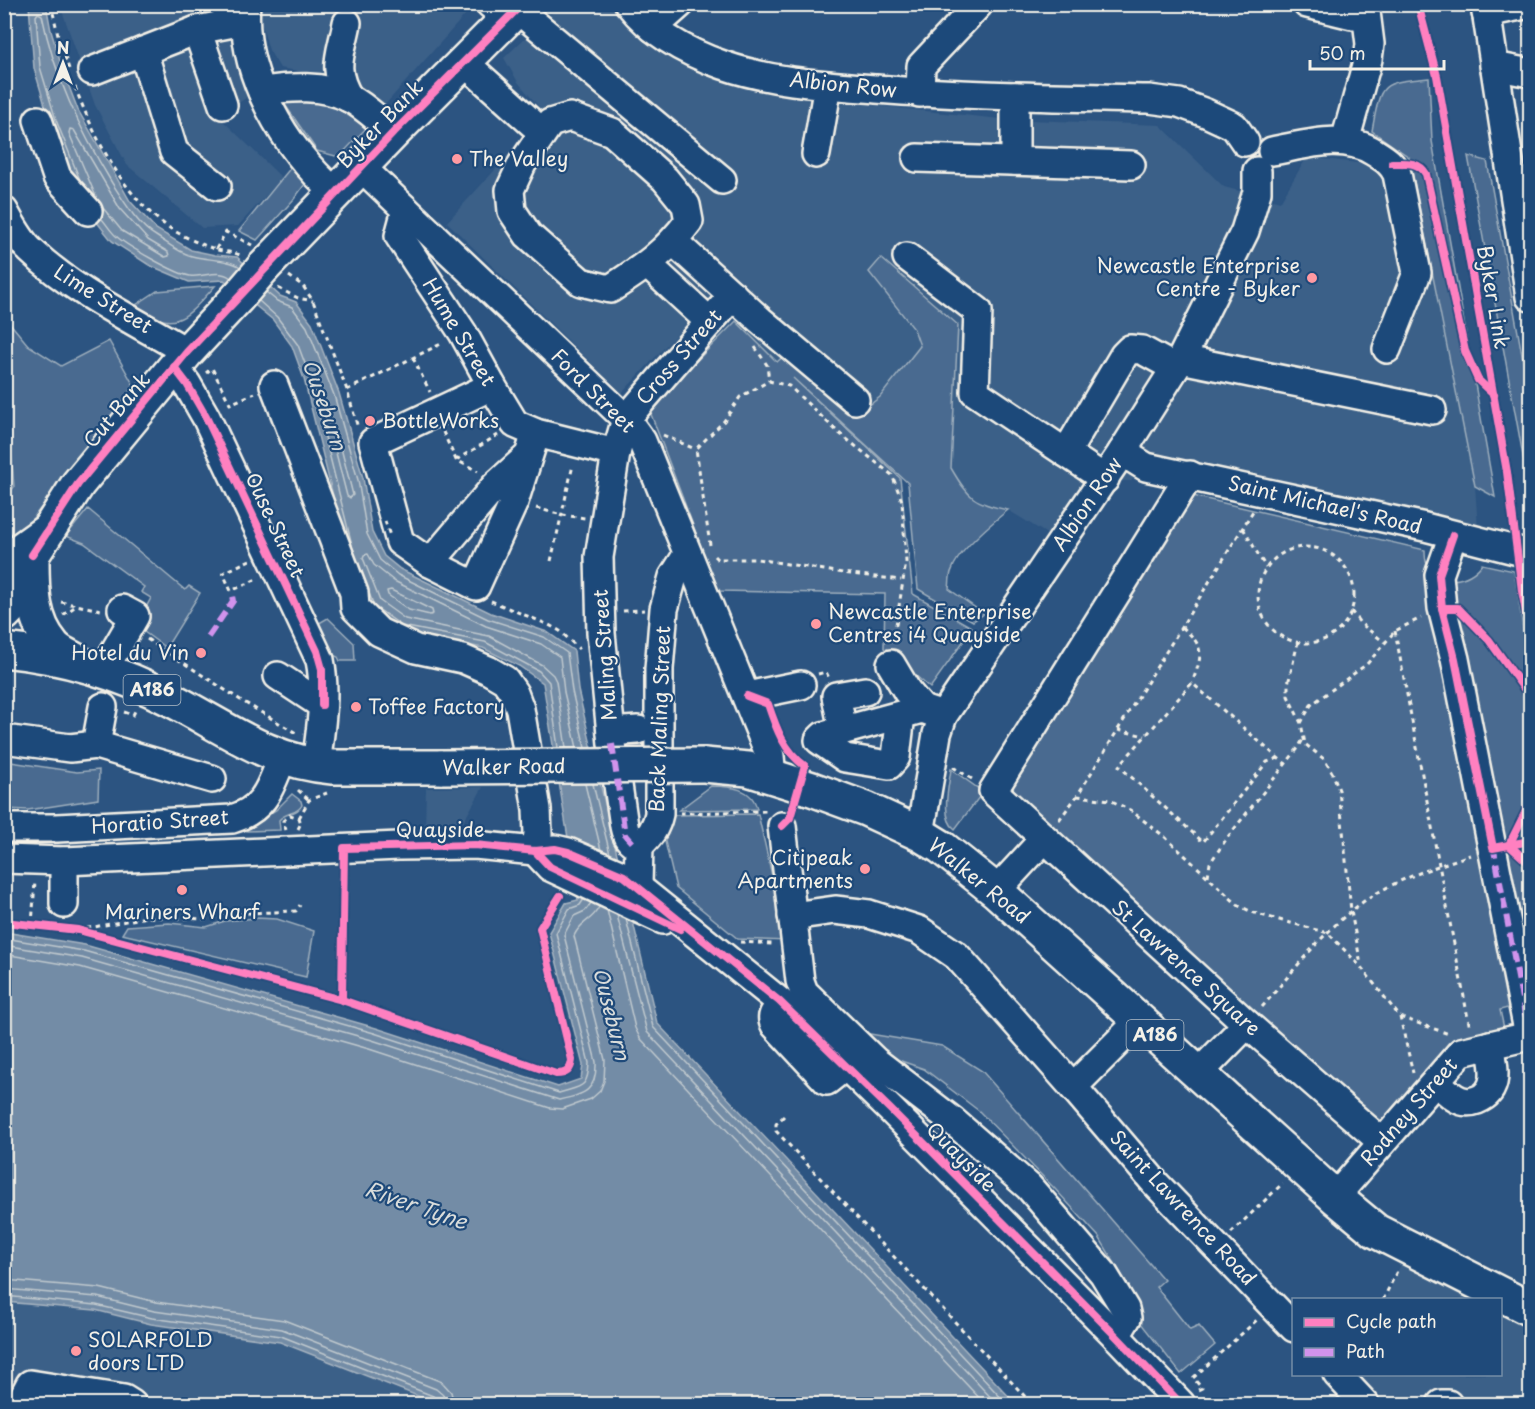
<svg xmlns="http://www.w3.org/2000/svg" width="1535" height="1409" font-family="'Playpen Sans',sans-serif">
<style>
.built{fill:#3b6088}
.green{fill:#496b90;stroke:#9eaebc;stroke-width:1.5}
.water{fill:#738ca6;stroke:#a7b4c0;stroke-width:1.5}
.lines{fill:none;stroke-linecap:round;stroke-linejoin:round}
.shore{stroke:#c0c9ce;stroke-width:1.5}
.minor-casing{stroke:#f4f1e8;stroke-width:32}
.major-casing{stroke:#f4f1e8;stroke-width:38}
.path{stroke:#f4f1e8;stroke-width:3;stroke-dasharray:4.5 4.5;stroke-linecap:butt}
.minor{stroke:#1f4a7a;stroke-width:27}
.major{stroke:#1f4a7a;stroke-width:33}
.major-bridge-casing{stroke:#f4f1e8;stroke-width:38;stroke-linecap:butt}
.path-bridge{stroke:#f4f1e8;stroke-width:3;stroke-dasharray:4.5 4.5;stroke-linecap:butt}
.major-bridge{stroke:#1f4a7a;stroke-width:33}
.quiet{stroke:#d193ec;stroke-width:6;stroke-dasharray:12 6;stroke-linecap:butt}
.cycleway-casing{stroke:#1f4a7a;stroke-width:11}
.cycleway{stroke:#ff80c0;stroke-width:8}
.poi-dot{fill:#ff9aa2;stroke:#1f4a7a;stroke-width:2}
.labels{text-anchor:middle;stroke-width:4.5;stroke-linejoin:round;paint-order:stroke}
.shield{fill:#1f4a7a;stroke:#b4bfc7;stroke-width:1.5}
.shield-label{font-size:18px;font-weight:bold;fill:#f4f1e8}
.street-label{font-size:20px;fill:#f4f1e8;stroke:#1f4a7a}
.poi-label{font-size:20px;fill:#f4f1e8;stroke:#1f4a7a;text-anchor:start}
.water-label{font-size:21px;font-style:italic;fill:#dadddb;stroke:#1f4a7a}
</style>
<rect width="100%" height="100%" fill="#2c5481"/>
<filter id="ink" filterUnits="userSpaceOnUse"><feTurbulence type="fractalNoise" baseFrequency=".0167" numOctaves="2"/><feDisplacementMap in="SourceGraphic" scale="12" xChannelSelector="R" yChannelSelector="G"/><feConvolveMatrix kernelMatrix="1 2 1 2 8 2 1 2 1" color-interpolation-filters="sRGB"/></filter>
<g filter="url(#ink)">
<g class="built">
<polygon points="258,4 471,4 473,6 383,107 346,79 280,68 269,50 258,12"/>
<polygon points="60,5 240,5 237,42 246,98 218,116 282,178 238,226 202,228 127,165 95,105"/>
<polygon points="567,5 609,5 650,43 747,85 851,103 1000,119 1160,125 1224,187 1280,202 1307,157 1374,165 1409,157 1475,486 1478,528 1164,454 1131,481 1084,481 1047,534 1008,510 981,504 962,487 951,468 958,325 881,259 869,273 914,329 920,346 880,397 864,409 777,362 736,321 756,295 732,275 622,393 447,222 546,115 518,82 504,58 549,15"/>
<polygon points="483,787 458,831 425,832 426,788"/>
<polygon points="1401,1264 1472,1299 1386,1299"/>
<polygon points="4,1302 95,1310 151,1324 280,1342 438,1404 5,1404"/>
<polygon points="1501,1314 1530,1330 1530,1404 1380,1404 1354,1375 1500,1374"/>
</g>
<g class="green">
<path d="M1429,78L1432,141L1495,497L1475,486L1409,157L1372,131C1381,82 1379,83 1429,78Z"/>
<polygon points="281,99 336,104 369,125 339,157 317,151"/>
<polygon points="1468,156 1487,161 1530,399 1530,522 1526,523 1526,472"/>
<polygon points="292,166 308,180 294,199 257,240 239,231"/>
<path d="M881,258L958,325L951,468C969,499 974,503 1008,510C993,522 958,551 952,570C949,575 950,583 949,589L984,614L973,621L918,589L908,483L793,378L900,478L913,594L973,628L930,688L884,648L885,594L720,591L712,585L705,557L649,409L736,321L777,362L788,352L864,409L880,397L920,346L914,329L869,272Z"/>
<path d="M215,286C184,320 177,333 133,307L157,291Z"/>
<polygon points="4,316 28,345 61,366 109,341 134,386 33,518 7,544 4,542 5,498 14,487 7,405 5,405"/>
<path d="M1193,496L1425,550C1425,554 1425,560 1427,564C1437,588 1470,582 1482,564L1514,571L1530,672V1002L1500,1010L1505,1033L1450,1047L1376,1129L1005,792Z"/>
<polygon points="88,509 185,590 189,586 200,593 166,648 136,626 151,598 141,592 144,587 84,543 66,536"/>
<polygon points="328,618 354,643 355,661 340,661 338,657 333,655 314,626"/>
<polygon points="4,761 77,772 99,770 98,799 28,810 5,809"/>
<path d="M951,769L983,792L955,829C940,818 949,786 951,769Z"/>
<path d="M711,786C730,786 753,788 757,809L679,810Z"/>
<path d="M292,794L301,801L302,805C298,814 286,812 279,820L280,830L247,831V826L276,810Z"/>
<polygon points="758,814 787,941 738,939 676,888 662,829 675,815"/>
<polygon points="256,918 277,919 314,931 306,977 122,934 127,926 169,923 206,927 225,921"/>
<polygon points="864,1033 942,1046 982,1071 1164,1280 1156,1287 1190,1330 1199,1326 1215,1345 1181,1374 1140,1322 1131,1290 1099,1237 1055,1189 979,1111 924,1069 887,1056"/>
</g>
<polygon class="water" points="46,4 51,31 63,71 78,110 130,201 156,229 191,250 215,255 237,257 280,296 296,302 312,323 339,393 363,478 372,532 384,556 400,569 491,613 547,632 574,651 578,690 657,1023 1016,1404 438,1404 280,1342 151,1324 95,1310 5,1302 4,932 85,945 376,1028 558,1087 581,1079 583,1065 549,932 566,903 578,900 543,683 519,666 483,648 400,632 369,610 348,556 304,379 292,346 273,320 224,280 189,282 149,265 112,241 88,211 65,161 50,122 34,68 29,5"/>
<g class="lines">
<g class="shore">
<path d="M80,180L56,120L40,67L36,16L38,13L42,15C54,76 80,130 112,183C123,200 138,226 156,236C167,243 179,253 192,256C205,260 230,259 240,267"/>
<polyline points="97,199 69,133 70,129 74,130 120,209 148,240 168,252 169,256 165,257 122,231 103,208"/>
<path d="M101,218C106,223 110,231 116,236C127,246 176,274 190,276C204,278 218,268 231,278"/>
<polyline points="266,292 277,301 292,307 307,327 334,395 358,480 367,534 380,560 398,575 488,619 544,637 567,653 572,691 585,748"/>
<polyline points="259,301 277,317 298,345 310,377 352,545"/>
<polygon points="335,438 339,440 353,495 350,498 347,496 333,441"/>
<polygon points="391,590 432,610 433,614 430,615 409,610 388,595 387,591"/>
<polyline points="369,593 374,606 402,626 485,642 539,671 549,682 558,748"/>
<polyline points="566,748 556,681 553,675 542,665 489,636 405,619 380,601 363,558 364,555 368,554 374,565 394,581 486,626 541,644 560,657 564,692 577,748"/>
<polyline points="585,784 601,850"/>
<polyline points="593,784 610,854"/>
<polyline points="607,910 635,1028 640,1038 985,1404"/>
<polyline points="617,915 647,1032 997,1404"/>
<polyline points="626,919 653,1027 1007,1404"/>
<path d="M4,938L84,951L374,1033L559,1093C581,1086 588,1089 589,1063L556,933L569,909L580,905L584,899"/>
<path d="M4,945L82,958L372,1040L559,1100C585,1094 597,1091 596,1062L564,935L574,916L585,911L591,903"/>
<path d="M4,954L80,967L369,1049L550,1108L562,1109L591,1099L600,1091L604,1081L605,1060L574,936C581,920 592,922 599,907"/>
<polyline points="4,1280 99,1288 156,1302 284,1320 442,1382 451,1392 454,1404"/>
<polyline points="4,1289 97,1297 154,1311 282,1329 436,1389 443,1395 445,1404"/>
<polyline points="4,1296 96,1305 152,1318 281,1336 433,1396 437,1400 437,1404"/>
</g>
<g class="minor-casing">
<g id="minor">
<path d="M246,4C240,74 285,149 336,193"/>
<polyline points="490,4 507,18"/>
<path d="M629,4C653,34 688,53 723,65C772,82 825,85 876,89C967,96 1058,97 1149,99L1179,103L1206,113L1234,126L1245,142"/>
<polyline points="1307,4 1352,15 1366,15"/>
<polyline points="1485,4 1530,297"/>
<polyline points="517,9 722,180"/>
<polyline points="1486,13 1530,4"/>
<path d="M347,23C341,55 331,68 349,98"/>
<polyline points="653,28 680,4"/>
<polyline points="197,30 223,105"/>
<polyline points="143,51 174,152 217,186"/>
<polyline points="464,62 533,124"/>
<polyline points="1494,66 1530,73"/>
<polyline points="92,71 197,30 244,21"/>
<path d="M262,91C290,87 323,84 349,98C365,106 379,121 394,132"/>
<polyline points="920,93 921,66 979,4"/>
<polyline points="1015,96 1015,161"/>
<path d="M570,117L612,132L665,179L686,205L689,221C666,252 643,268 610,289L581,282L528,235L512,211L510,190L522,164L550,123Z"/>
<polyline points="38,120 57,177 88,211"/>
<polyline points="1345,141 1368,59 1370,44 1365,4"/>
<path d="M1272,151C1306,145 1342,132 1374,152C1385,159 1392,163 1397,174L1417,273L1387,349"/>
<polyline points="816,154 828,85"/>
<polyline points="917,158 1131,165"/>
<polyline points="361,167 626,419 642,441 770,756 772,777"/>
<polyline points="406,210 399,236 463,333 492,386 515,424 536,433 616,453"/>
<path d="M4,211C12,225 19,239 30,250C75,293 134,320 187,352"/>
<polyline points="674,242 760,320 855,400"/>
<polyline points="907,257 978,311 975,392 1105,479"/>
<polyline points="648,265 710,322"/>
<polyline points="1181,359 1432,410"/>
<path d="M174,367L187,384L206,417L320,660C327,695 320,731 316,766"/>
<polyline points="274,385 354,593 355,608 379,632 416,649 463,659 488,670 505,680 514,693 520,709 537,809 538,834 535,851"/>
<polyline points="1122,452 1146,467 1425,527 1530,554"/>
<polyline points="1066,453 1124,355 1130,349 1142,350 1175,368"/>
<polyline points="527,457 496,485 430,563 476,586 514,502 536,433"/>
<polyline points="1190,475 993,791 1247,1024 1382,1142"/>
<polyline points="4,558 46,528"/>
<polyline points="430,563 400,542 373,442 492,386"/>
<polyline points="891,664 907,691 922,709"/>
<polyline points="103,671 135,616 122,609"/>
<polyline points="278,676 322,705"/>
<polyline points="747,696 801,685"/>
<polyline points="901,715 896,757 889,765 845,758 819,740 823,736 922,709 943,716"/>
<polyline points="843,730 836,696 865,691"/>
<polyline points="611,732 638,730"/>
<polyline points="4,739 70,748 96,745 212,779"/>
<polyline points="96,745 103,707"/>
<polyline points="782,826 800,981 804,992 875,1061 953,1121 1029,1187 1103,1273 1125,1309 1127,1318 1116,1336"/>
<path d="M4,828H57L232,819C265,809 270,788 282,758"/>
<polyline points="920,834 937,734 943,716 1122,452 1181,359 1245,231 1257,192 1257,171"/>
<path d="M639,846C650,836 656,828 659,814V669L664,609L673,577L687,555"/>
<polyline points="535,851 550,867 663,920"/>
<polyline points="4,859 64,861 399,846 475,845 535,851 555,849 568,852 624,876 779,1001 890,1109 1116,1336 1181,1404"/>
<polyline points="64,861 64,904"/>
<path d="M638,885L639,846C629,842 626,836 624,826L612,744L601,633L599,557L616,453L626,419L733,295"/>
<polyline points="996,891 1044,839"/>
<polyline points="792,916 835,910 869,914 919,930 957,956 1073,1087"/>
<path d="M782,1004C776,1011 769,1015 775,1025L827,1081L846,1066"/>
<polyline points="1139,1021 1073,1087 1156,1184 1294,1328"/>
<polyline points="1199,1073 1247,1024"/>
<path d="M1436,1081C1442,1087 1448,1093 1454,1097C1461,1102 1469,1103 1477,1100C1501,1091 1494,1064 1490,1045"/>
<polyline points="1335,1197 1461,1052 1529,1036 1455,659 1442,608 1439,575 1453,535"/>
<polyline points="1337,1374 1365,1404"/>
<polyline points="21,1401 30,1384 124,1399 132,1404"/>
<polyline points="1441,1404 1448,1404"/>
</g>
</g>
<g class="major-casing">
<g id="major">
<polyline points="263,268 394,132 522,4"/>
<path d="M32,560C32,590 32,621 53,645C58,652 69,656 77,661"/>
<polyline points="4,614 9,609 17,579 78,484 187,352 239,296"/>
<path d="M4,650C62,656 119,672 170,699C225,727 268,762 332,767H442"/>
<polyline points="704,765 748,769 812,789 866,809 920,834 941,847 996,891 1335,1197 1376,1231 1530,1309"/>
</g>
</g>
<g class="path">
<polyline points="51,4 59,39 69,69"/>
<path d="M75,87C95,139 128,207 180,234C191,240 205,246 218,250C225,252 233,252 240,255"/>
<polyline points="216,249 226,232 252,245"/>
<polyline points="289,276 303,286 313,301 347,390 358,428"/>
<polyline points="278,288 298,298 313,301"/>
<polyline points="755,347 767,365 769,381"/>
<polyline points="413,358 430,392"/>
<polyline points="206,373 212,368 230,404 255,393"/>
<polyline points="347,390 443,343"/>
<polyline points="443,432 456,460 478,471"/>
<polyline points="663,435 695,449"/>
<polyline points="456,460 498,435"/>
<polyline points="536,508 562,515 585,518"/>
<polyline points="1243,528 1266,568"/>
<polyline points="710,545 696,449 724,421 740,397 769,381 789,386 839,433 892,475 902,501 906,562 893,644"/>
<circle cx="1306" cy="595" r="48"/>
<polyline points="714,556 717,559 757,559 843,573 901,580"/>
<polyline points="250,560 223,573 231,591 259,578"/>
<polyline points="551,561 573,465"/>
<polyline points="491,601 549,625 560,631 579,649"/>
<polyline points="61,602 101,610"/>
<polyline points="623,611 644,610"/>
<polyline points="1351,611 1360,623 1384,642"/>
<polyline points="63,615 76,606"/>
<path d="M1182,627C1206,647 1202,656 1192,683"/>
<polyline points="1395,631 1470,1029"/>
<polyline points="147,639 242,701 296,733"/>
<polyline points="1298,642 1288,684 1288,696 1301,723 1305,744 1324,759 1333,774 1339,790 1351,911 1361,965"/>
<polyline points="818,674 826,672 829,678"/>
<polyline points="124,712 133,715 135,711"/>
<polyline points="1301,723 1311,705 1367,664 1395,631 1421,618"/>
<polyline points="1118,730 1145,736"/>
<polyline points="1278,758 1267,762 1203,842 1119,766 1192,683 1278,758 1286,764"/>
<polyline points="953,767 975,781"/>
<polyline points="298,790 309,800"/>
<polyline points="1077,796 1110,800 1130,810 1165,837 1239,906 1257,914 1328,933 1361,967 1400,1017 1449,1034"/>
<polyline points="680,813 767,811"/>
<polyline points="299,818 309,800 327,793"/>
<polyline points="1059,820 1077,796 1253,511"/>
<polyline points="286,830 283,821 290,815 299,818 301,823 298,829"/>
<polyline points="1208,876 1210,863 1227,838 1299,747 1303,739"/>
<polyline points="32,925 35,881"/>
<polyline points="78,930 147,917 205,919 250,913 296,911 300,905"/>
<polyline points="740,942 773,944"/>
<path d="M1262,1007C1290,975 1317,939 1350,912C1384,883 1429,869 1470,855"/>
<polyline points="1400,1017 1413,1073"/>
<polyline points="784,1116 776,1124 776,1131 1032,1404"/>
<polyline points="1231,1233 1283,1183"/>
<polyline points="1383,1300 1398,1269"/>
<polyline points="1198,1390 1202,1388 1193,1378 1258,1319"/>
</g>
<use href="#minor" class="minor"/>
<use href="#major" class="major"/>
<g class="major-bridge-casing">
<g id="major-bridge">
<polyline points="239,296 263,268"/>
<polyline points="442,767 704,765"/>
</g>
</g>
<polyline class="path-bridge" points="385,521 390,536"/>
<use href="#major-bridge" class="major-bridge"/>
<g class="quiet">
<polyline points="208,637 233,601 231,591"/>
<polyline points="612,744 625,835 632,843"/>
<polyline points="1493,845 1529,1036"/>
</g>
<g class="cycleway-casing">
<g id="cycleway">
<polyline points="1418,4 1437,76 1507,472 1522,591 1530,633"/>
<path d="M1392,163C1405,163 1419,161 1426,174L1465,351L1478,380L1494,395"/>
<polyline points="174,367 187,384 206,417 317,651 322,669 322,705"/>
<polyline points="1453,535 1439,575 1442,608 1455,659 1493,848 1530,841"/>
<polyline points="32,555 78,484 187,352 394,132 522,4"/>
<polyline points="1442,608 1458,608 1489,640 1530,697"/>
<path d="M747,696L768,704C776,728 784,751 805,766L790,818L782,826"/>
<polyline points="1530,803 1509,845 1530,864"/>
<polyline points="535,851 550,867 680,929"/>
<path d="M4,922L78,930L342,1000L556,1074C567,1074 571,1070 572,1060L540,928L560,896"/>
<polyline points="342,1000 344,848 475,845 535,851 555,849 568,852 624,876 779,1001 890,1109 1116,1336 1181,1404"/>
</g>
</g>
<use href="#cycleway" class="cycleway"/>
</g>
</g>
<g class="poi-dot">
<circle cx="457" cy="159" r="6"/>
<circle cx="1312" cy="278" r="6"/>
<circle cx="370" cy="421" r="6"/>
<circle cx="816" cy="624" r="6"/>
<circle cx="201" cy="653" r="6"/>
<circle cx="356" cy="707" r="6"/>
<circle cx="865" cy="869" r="6"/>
<circle cx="182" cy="890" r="6"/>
<circle cx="76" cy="1351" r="6"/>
</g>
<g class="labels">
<g class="shield">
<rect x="123.5" y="675" width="57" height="30" rx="4.5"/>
<rect x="1126.5" y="1020" width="57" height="30" rx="4.5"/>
</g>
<g class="shield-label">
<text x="152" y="696">A186</text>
<text x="1155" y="1041">A186</text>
</g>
<g class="street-label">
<text transform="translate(843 85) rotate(6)" y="7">Albion Row</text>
<text transform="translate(380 124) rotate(-46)" y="7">Byker Bank</text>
<text transform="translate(1493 297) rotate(80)" y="7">Byker Link</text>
<text transform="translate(103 299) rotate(32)" y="7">Lime Street</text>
<text transform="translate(459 332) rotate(59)" y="7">Hume Street</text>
<text transform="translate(679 357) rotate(-49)" y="7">Cross Street</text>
<text transform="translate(593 391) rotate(45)" y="7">Ford Street</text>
<text transform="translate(117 410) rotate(-50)" y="7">Cut Bank</text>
<text transform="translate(1087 504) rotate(-56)" y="7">Albion Row</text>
<text transform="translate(1325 505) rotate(13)" y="7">Saint Michael's Road</text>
<text transform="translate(275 525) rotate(65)" y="7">Ouse Street</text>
<text transform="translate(605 655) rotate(-94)" y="7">Maling Street</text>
<text transform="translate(660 719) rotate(-88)" y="7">Back Maling Street</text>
<text transform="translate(504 767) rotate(-1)" y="7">Walker Road</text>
<text transform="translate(160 822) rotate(-4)" y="7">Horatio Street</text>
<text x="440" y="837">Quayside</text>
<text transform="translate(979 881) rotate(39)" y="7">Walker Road</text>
<text transform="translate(1186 968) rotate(42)" y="7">St Lawrence Square</text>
<text transform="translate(1409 1112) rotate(-49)" y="7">Rodney Street</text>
<text transform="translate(961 1157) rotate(45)" y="7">Quayside</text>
<text transform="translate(1183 1208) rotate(47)" y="7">Saint Lawrence Road</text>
</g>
<g class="poi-label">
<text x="469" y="166">The Valley</text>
<text x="1300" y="273" text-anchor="end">Newcastle Enterprise<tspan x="1300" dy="23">Centre - Byker</tspan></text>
<text x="382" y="428">BottleWorks</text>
<text x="828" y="619">Newcastle Enterprise<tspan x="828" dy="23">Centres i4 Quayside</tspan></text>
<text x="189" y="660" text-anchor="end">Hotel du Vin</text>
<text x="368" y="714">Toffee Factory</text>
<text x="853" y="865" text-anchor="end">Citipeak<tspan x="853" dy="23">Apartments</tspan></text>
<text x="182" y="919" text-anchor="middle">Mariners Wharf</text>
<text x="88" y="1347">SOLARFOLD<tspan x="88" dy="23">doors LTD</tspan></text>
</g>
<g class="water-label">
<text transform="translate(324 405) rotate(71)" y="7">Ouseburn</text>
<text transform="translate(611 1014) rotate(76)" y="7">Ouseburn</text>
<text transform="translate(416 1206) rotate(19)" y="7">River Tyne</text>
</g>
</g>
<rect width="1535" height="1409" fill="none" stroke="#1f4a7a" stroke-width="24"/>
<rect x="12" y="12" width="1511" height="1385" fill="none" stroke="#f4f1e8" stroke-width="2" filter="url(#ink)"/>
<rect x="1292" y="1298" width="210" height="78" fill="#1f4a7a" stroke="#748da6" stroke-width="1.5"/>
<rect x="1304" y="1318" width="30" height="9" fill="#ff80c0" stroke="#748da6" stroke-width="1.5"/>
<text x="1346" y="1328" font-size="18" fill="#f4f1e8">Cycle path</text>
<rect x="1304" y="1348" width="30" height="9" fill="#d193ec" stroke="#748da6" stroke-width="1.5"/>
<text x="1346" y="1358" font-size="18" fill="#f4f1e8">Path</text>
<g transform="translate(63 63)" stroke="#1f4a7a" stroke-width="4.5" paint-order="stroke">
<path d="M0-4.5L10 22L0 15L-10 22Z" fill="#f4f1e8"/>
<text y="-9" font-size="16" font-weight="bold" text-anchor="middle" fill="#f4f1e8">N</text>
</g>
<path d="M1310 60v9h134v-9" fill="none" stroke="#f4f1e8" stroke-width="3"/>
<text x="1319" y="60" font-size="18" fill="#f4f1e8" stroke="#1f4a7a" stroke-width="4.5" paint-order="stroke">50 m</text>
</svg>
